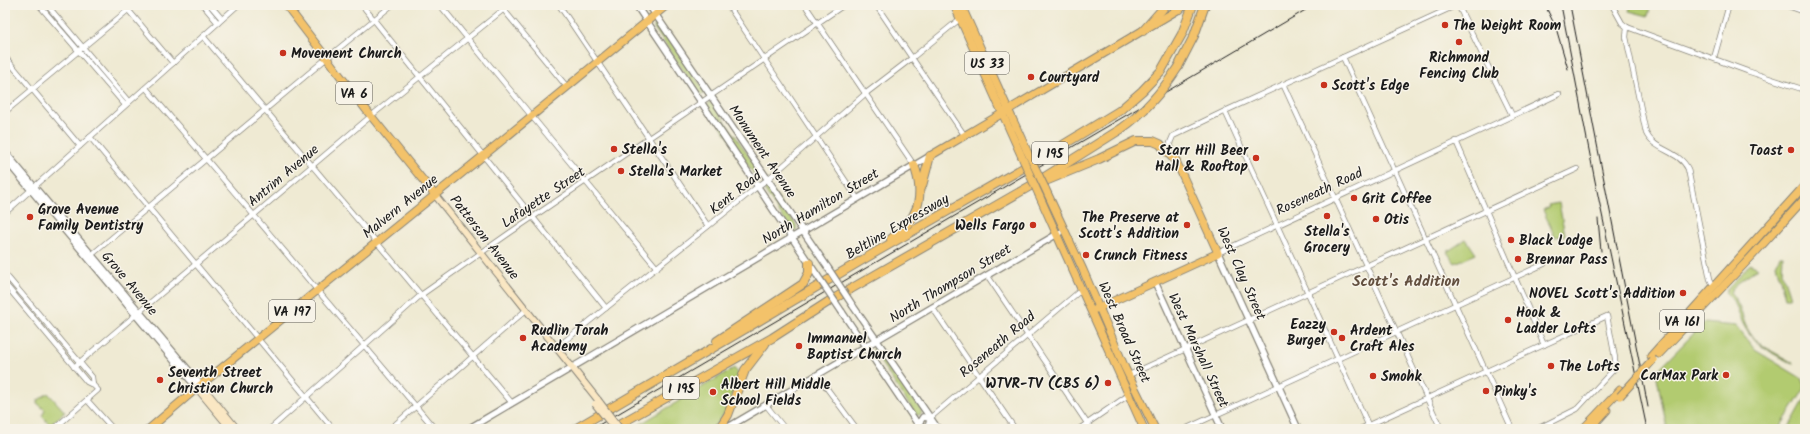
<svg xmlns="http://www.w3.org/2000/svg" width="1810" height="434" font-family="Kalam,sans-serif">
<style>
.green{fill:#b2cb70;stroke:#677446}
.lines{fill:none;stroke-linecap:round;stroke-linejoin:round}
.minor-casing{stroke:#868378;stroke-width:6}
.tertiary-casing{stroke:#868378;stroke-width:8}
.secondary-casing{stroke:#868378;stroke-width:8}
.primary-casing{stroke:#868378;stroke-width:9}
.motorway-casing{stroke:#868378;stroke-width:10}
.minor{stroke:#fff;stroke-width:4.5}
.tertiary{stroke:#fff;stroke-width:5.5}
.secondary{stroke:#fae7c3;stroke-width:6}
.primary{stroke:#f3c26a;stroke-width:7}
.motorway{stroke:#f3c26a;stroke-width:8}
.rail{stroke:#1c1c1c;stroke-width:1}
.tertiary-bridge-casing{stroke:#868378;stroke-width:8;stroke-linecap:butt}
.secondary-bridge-casing{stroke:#868378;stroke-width:8;stroke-linecap:butt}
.primary-bridge-casing{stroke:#868378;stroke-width:9;stroke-linecap:butt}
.motorway-bridge-casing{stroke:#868378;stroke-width:10;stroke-linecap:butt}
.tertiary-bridge{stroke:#fff;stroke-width:5.5}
.secondary-bridge{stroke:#fae7c3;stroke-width:6}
.primary-bridge{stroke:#f3c26a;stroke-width:7}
.motorway-bridge{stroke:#f3c26a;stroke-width:8}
.poi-dot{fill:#c8321e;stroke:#f7f3e8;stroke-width:1.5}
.labels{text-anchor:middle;stroke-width:3;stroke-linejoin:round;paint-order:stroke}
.shield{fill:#f7f3e8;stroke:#5e5c59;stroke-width:1}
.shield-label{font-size:13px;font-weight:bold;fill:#1c1c1c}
.poi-label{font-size:14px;font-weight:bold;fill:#1c1c1c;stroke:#f7f3e8;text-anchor:start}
.street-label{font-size:14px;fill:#1c1c1c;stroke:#f7f3e8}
.neighbourhood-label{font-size:15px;font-weight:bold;fill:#635040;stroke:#f7f3e8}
</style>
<rect width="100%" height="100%" fill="#f7f3e8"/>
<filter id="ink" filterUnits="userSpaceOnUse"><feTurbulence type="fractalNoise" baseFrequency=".025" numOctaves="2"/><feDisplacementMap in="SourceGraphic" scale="8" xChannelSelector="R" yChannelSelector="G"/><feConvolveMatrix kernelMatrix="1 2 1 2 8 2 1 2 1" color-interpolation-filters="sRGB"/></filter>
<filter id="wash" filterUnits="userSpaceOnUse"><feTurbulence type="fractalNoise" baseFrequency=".012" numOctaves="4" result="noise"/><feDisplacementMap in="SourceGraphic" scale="16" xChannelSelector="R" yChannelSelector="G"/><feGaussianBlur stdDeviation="0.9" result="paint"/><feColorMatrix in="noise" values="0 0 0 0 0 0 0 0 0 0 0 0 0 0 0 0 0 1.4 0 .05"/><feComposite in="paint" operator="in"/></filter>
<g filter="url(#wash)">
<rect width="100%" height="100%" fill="#efead3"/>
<g class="green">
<polygon points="1631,5 1651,5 1648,16 1629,11"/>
<polygon points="655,24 657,24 674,45 705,91 703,95 699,94 654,28"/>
<polygon points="709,102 713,103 762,175 761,177 756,177 707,106"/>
<polygon points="769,186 796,225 796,230 794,231 790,229 765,191 765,188"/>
<polygon points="1559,203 1565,235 1555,237 1543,210 1549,207 1548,205"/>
<polygon points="1466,239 1476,254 1455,263 1447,252"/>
<polygon points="1780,256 1783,256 1782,273 1790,298 1785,298 1776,264"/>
<path d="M1750,264L1758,268L1742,279L1730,292C1742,306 1742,321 1751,335C1757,345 1782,356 1793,363V364C1776,355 1755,346 1746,329C1736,313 1741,307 1725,292Z"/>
<polygon points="1704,323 1736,326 1755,350 1801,378 1805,388 1779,429 1667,429 1656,372"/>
<polygon points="874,347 878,347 922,411 921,415 916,415 873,351"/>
<polygon points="734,368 739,374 727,410 713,429 632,429"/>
<polygon points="48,393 65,412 50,425 42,416 45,410 37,403 37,401"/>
<polygon points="1805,399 1805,429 1788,429"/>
</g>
</g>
<g filter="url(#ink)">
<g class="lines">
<g class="minor-casing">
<g id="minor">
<polyline points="39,5 125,105"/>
<polyline points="47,5 129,102"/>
<polyline points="124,5 173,63"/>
<polyline points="203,5 218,23"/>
<polyline points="210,5 222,19"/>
<polyline points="362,5 606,308"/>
<polyline points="440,5 657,268"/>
<polyline points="559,5 708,226"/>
<polyline points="728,5 857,198"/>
<polyline points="805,5 914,165"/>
<polyline points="876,5 965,136"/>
<polyline points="1458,5 1512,115"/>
<polyline points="1612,5 1622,23 1627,27 1747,71 1805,90"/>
<polyline points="1785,5 1805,12"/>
<polyline points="504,10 567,87"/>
<path d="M1627,27L1626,37L1646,133C1654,151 1679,150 1688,169L1710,279L1714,287"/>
<polyline points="203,36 512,403"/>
<polyline points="5,57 80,146"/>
<polyline points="1343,57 1512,429"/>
<polyline points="1714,58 1729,5"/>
<polyline points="1283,84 1441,429"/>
<polyline points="146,88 435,429"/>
<polyline points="1225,111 1370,429"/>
<polyline points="5,112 134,5"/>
<polyline points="90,137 333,429"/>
<polyline points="1456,141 1544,345"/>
<polyline points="1175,158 1170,143 1173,136 1225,111 1457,5"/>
<polyline points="5,213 238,5"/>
<polyline points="1218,253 1559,94"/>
<polyline points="89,257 327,58 392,5"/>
<polyline points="5,274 92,377 93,385"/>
<polyline points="987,275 1091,429"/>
<polyline points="5,284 87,382 93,385 98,390 54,429"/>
<polyline points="932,307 1015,429"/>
<polyline points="556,348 757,187 768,179 865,94 912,58 961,18"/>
<polyline points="74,367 371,116 509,5"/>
<polyline points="817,375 857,429"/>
<polyline points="1129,375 1577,169"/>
<polyline points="87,400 113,429"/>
<polyline points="766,405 785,429"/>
<polyline points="930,418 1081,290"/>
<polyline points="270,429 421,295 508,234 844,5"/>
<polyline points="390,429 526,310"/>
<polyline points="1079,429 1130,394"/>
<polyline points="1185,429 1544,264"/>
<polyline points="1360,429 1607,316 1615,358 1615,368 1577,409 1537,429"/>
</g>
</g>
<g class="tertiary-casing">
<g id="tertiary">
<polyline points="636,5 817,275"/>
<polyline points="649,5 828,268"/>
<polyline points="5,152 201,385"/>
<polyline points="5,159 197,388"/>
<polyline points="1218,253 1298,429"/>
<polyline points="1155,282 1222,429"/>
<polyline points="853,306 938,429"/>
<polyline points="842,312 921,429"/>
<polyline points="468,429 930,156"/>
<polyline points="725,429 1059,233"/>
<polyline points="915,429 923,417 930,418 929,425 922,429"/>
</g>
</g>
<g class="secondary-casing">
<g id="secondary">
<polyline points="435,195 598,400"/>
<polyline points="201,385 237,429"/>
<polyline points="197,388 231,429"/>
</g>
</g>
<g class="primary-casing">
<g id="primary">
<polyline points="286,5 371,116 435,195"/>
<polyline points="954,5 1021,155"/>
<polyline points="961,5 1027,151"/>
<polyline points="930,156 1186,5"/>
<polyline points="1045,188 1083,270 1125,368 1155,429"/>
<polyline points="1039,195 1144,429"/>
<polyline points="1096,309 1218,253 1176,161"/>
<polyline points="1659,354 1752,256 1805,198"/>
<polyline points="1651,356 1805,185"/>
<polyline points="149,429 197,388 483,156 667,5"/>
<polyline points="1583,429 1620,390"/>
<polyline points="1590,429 1607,410"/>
</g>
</g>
<g class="motorway-casing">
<g id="motorway">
<polyline points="1174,5 1180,9"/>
<polyline points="1143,31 1166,5"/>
<polyline points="1178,67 1194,36 1205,5"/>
<polyline points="1048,180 1099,159 1136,141 1153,141 1160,144 1176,161"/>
<polyline points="922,186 930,156"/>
<path d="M891,239C918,220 926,197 914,165"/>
<polyline points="717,341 803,284 809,273 809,263"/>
<polyline points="575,429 876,252 1053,151 1119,111 1142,91 1161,71 1182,34 1193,5"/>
<polyline points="611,429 772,338 828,302 1032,185 1121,129"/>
<polyline points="719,429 728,415 745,370 765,344"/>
</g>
</g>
<use href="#minor" class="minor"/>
<use href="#tertiary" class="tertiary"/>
<use href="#secondary" class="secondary"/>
<use href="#primary" class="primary"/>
<use href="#motorway" class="motorway"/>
<g class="rail">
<polyline points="1545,5 1556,28 1568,69"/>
<polyline points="1561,5 1595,181 1647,429"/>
<polyline points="1570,5 1648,407"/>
<polyline points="1598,219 1601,251"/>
<polyline points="592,429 1314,5"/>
</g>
<g class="tertiary-bridge-casing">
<g id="tertiary-bridge">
<polyline points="828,268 853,306"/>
<polyline points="817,275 842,312"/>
</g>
</g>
<g class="secondary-bridge-casing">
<g id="secondary-bridge">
<polyline points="598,400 620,429"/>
<polyline points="595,404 615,429"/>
</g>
</g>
<g class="primary-bridge-casing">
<g id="primary-bridge">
<polyline points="1027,151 1045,188"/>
<polyline points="1021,155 1039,195"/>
<polyline points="1620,396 1653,360"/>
</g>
</g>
<g class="motorway-bridge-casing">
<path id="motorway-bridge" d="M1121,129C1145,112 1162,92 1178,67"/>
</g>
<use href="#tertiary-bridge" class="tertiary-bridge"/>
<use href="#secondary-bridge" class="secondary-bridge"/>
<use href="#primary-bridge" class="primary-bridge"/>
<use href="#motorway-bridge" class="motorway-bridge"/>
</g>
</g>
<g class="poi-dot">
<circle cx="1445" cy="25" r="4"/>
<circle cx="1459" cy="42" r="4"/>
<circle cx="283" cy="53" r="4"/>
<circle cx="1031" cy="77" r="4"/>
<circle cx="1324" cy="85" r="4"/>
<circle cx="614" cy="149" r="4"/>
<circle cx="1791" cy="150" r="4"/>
<circle cx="1256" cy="158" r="4"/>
<circle cx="621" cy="171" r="4"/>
<circle cx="1354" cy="198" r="4"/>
<circle cx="1327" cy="216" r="4"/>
<circle cx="30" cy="217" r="4"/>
<circle cx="1376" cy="219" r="4"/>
<circle cx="1033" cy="225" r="4"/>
<circle cx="1187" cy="225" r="4"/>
<circle cx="1511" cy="240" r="4"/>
<circle cx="1086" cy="255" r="4"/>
<circle cx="1518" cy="259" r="4"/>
<circle cx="1683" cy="293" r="4"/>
<circle cx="1508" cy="320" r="4"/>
<circle cx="1334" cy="332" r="4"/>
<circle cx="523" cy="338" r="4"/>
<circle cx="1342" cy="338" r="4"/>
<circle cx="799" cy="346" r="4"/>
<circle cx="1551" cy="366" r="4"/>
<circle cx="1726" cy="375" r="4"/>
<circle cx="1373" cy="376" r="4"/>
<circle cx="160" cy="380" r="4"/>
<circle cx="1108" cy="383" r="4"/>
<circle cx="1486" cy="391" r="4"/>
<circle cx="713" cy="392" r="4"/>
</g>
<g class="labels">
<g class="shield">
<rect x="965" y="52" width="44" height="22" rx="3"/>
<rect x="336" y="82" width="36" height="22" rx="3"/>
<rect x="1032" y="142" width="36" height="22" rx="3"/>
<rect x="269" y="300" width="46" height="22" rx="3"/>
<rect x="1660" y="310" width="44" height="22" rx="3"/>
<rect x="663" y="377" width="36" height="22" rx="3"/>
</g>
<g class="shield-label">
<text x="987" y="68">US 33</text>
<text x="354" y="98">VA 6</text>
<text x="1050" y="158">I 195</text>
<text x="292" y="316">VA 197</text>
<text x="1682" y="326">VA 161</text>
<text x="681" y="393">I 195</text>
</g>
<g class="poi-label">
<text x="1453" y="30">The Weight Room</text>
<text x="291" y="58">Movement Church</text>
<text x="1459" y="62" text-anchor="middle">Richmond<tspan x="1459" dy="16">Fencing Club</tspan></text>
<text x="1039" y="82">Courtyard</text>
<text x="1332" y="90">Scott's Edge</text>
<text x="622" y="154">Stella's</text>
<text x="1248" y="155" text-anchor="end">Starr Hill Beer<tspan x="1248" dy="16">Hall &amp; Rooftop</tspan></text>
<text x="1783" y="155" text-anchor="end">Toast</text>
<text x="629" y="176">Stella's Market</text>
<text x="1362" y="203">Grit Coffee</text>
<text x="38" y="214">Grove Avenue<tspan x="38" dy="16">Family Dentistry</tspan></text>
<text x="1179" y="222" text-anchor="end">The Preserve at<tspan x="1179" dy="16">Scott's Addition</tspan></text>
<text x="1384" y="224">Otis</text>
<text x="1025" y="230" text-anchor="end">Wells Fargo</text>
<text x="1327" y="236" text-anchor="middle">Stella's<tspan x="1327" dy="16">Grocery</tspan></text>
<text x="1519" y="245">Black Lodge</text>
<text x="1094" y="260">Crunch Fitness</text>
<text x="1526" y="264">Brennar Pass</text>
<text x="1675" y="298" text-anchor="end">NOVEL Scott's Addition</text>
<text x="1516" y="317">Hook &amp;<tspan x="1516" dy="16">Ladder Lofts</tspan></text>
<text x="1326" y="329" text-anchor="end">Eazzy<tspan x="1326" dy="16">Burger</tspan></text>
<text x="531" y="335">Rudlin Torah<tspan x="531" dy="16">Academy</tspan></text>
<text x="1350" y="335">Ardent<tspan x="1350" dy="16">Craft Ales</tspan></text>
<text x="807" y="343">Immanuel<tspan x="807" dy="16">Baptist Church</tspan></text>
<text x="1559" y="371">The Lofts</text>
<text x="168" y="377">Seventh Street<tspan x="168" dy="16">Christian Church</tspan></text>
<text x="1718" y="380" text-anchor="end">CarMax Park</text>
<text x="1381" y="381">Smohk</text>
<text x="1100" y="388" text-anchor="end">WTVR-TV (CBS 6)</text>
<text x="721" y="389">Albert Hill Middle<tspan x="721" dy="16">School Fields</tspan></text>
<text x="1494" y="396">Pinky's</text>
</g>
<g class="street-label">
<text transform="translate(763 151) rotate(56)" y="5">Monument Avenue</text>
<text transform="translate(283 175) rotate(-40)" y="5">Antrim Avenue</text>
<text transform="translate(1319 191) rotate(-25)" y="5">Roseneath Road</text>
<text transform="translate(735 192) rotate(-38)" y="5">Kent Road</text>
<text transform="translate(543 197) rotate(-34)" y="5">Lafayette Street</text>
<text transform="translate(400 206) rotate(-39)" y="5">Malvern Avenue</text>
<text transform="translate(820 206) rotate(-31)" y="5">North Hamilton Street</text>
<text transform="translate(897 226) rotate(-30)" y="5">Beltline Expressway</text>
<text transform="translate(485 237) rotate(52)" y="5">Patterson Avenue</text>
<text transform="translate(1242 273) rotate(66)" y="5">West Clay Street</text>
<text transform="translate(130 283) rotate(50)" y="5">Grove Avenue</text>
<text transform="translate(950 283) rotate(-31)" y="5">North Thompson Street</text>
<text transform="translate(1125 332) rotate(66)" y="5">West Broad Street</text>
<text transform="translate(997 344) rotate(-40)" y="5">Roseneath Road</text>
<text transform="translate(1199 350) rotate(65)" y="5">West Marshall Street</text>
</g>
<g class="neighbourhood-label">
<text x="1406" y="286">Scott's Addition</text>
</g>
</g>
<rect width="1810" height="434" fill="none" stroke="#f7f3e8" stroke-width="20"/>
</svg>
